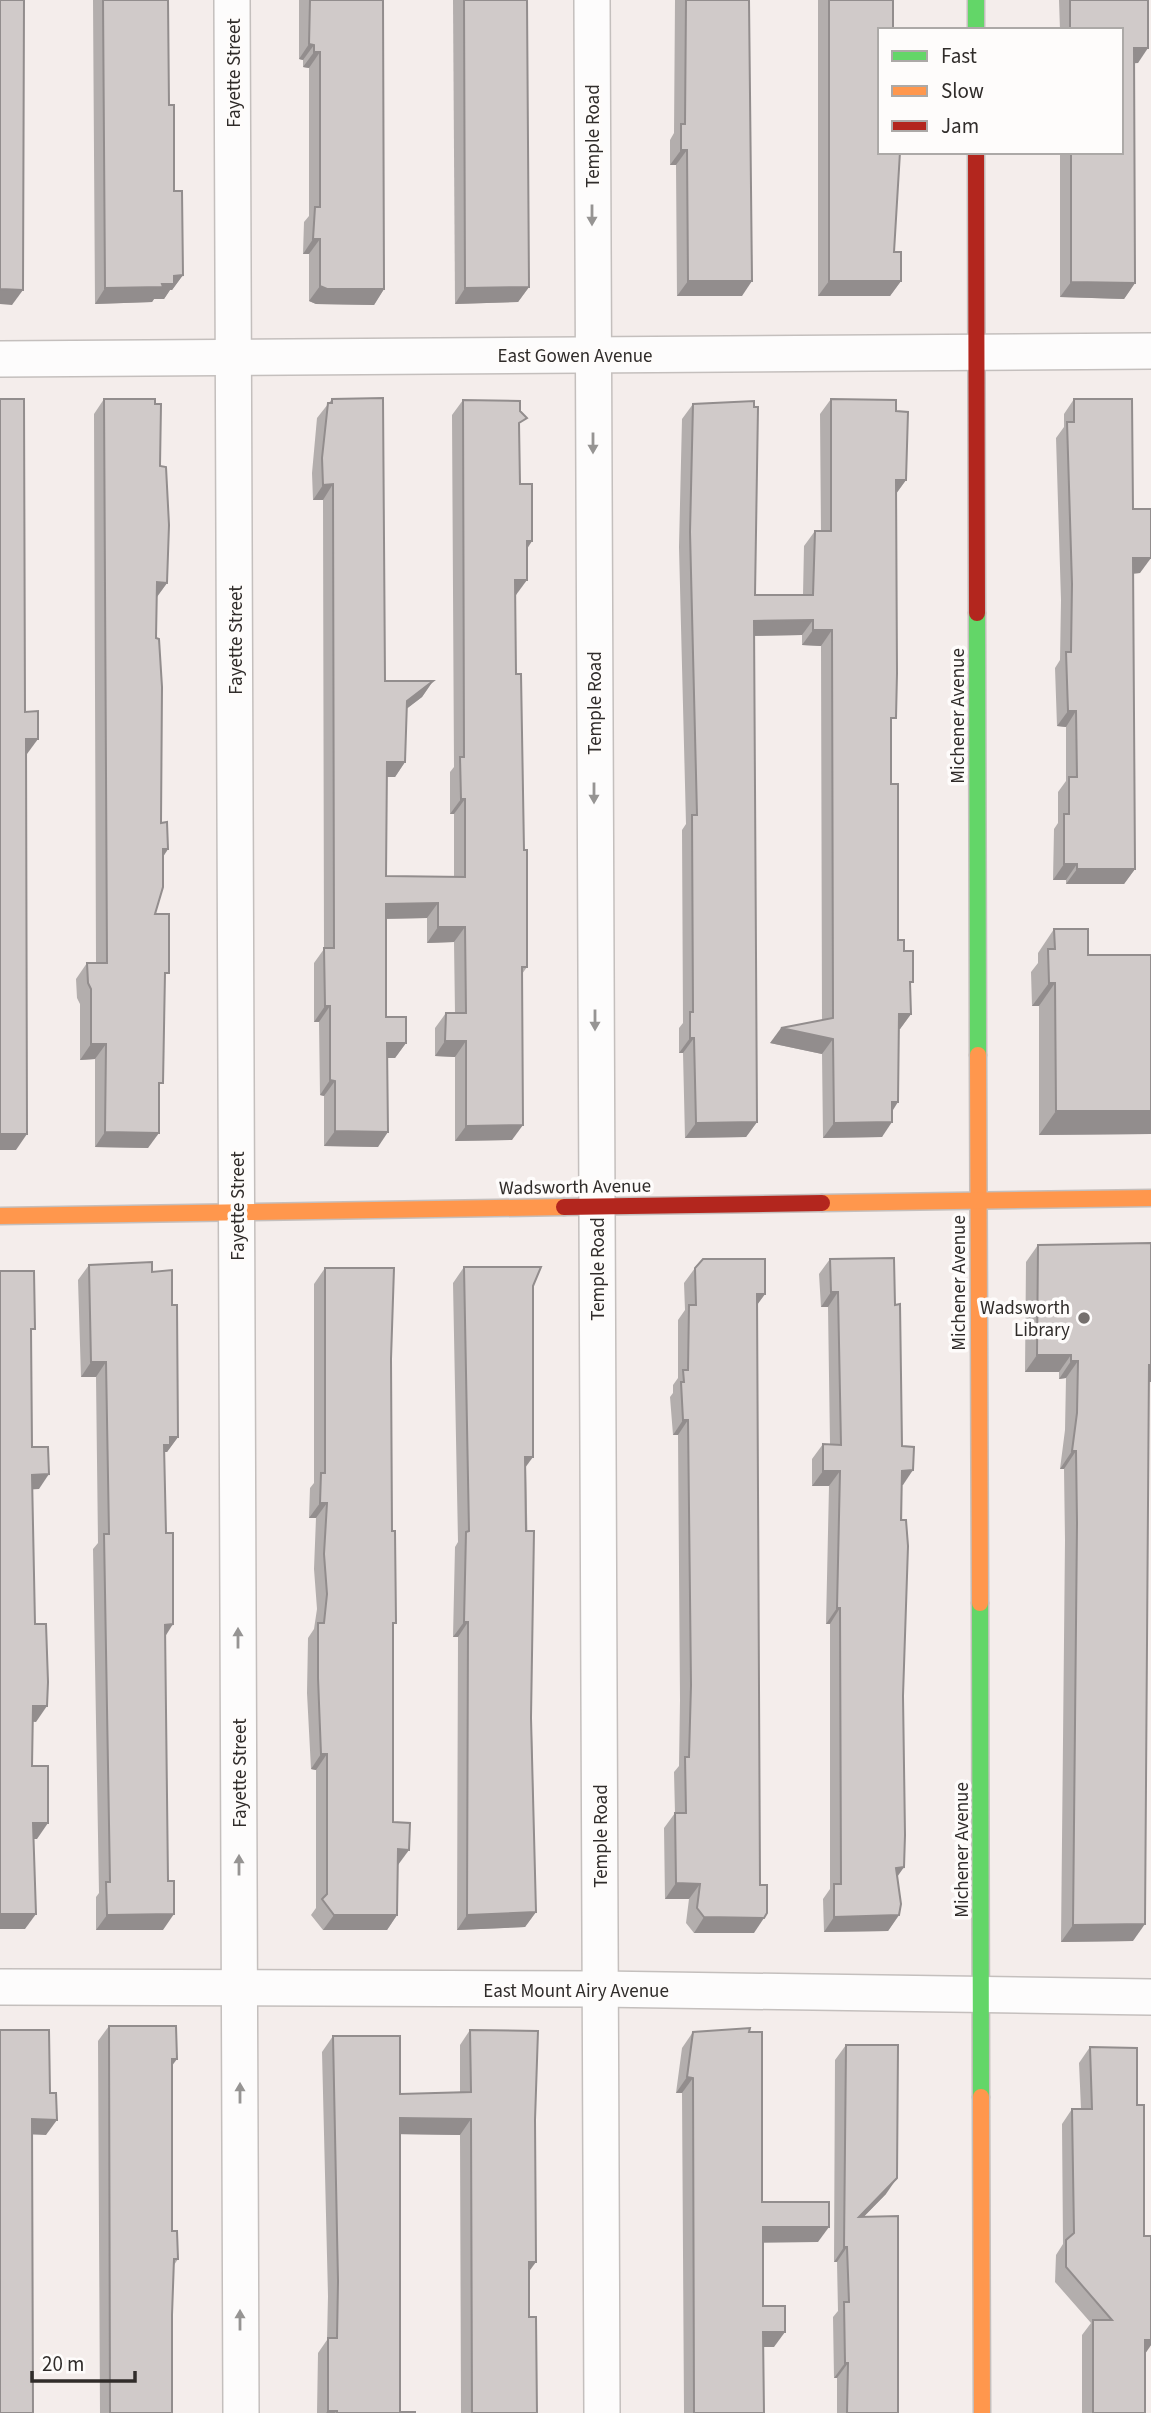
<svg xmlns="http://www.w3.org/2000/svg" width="1151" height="2413" font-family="'Source Sans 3',sans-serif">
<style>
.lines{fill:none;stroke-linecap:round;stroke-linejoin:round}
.street-casing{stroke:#c4bfbd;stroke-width:38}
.fast-casing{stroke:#c4bfbd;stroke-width:19}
.slow-casing{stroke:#c4bfbd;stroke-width:19}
.jam-casing{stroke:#c4bfbd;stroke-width:19}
.street{stroke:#fdfcfc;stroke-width:35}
.fast{stroke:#63d668;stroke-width:16}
.slow{stroke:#ff974d;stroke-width:16}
.jam{stroke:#b3261e;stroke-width:16}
.wall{fill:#b3aead}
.shaded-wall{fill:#928d8d}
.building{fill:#d0cac9;stroke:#928d8d;stroke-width:2}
.oneway{fill:#969493}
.poi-dot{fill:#75706e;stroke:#fefcfb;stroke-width:2.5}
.labels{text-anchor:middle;stroke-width:7;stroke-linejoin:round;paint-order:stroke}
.street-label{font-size:19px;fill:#302c2a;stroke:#fefcfb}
.poi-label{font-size:19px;fill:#302c2a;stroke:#fefcfb;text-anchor:end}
</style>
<rect width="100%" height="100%" fill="#f4edeb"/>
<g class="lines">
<g class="street-casing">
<g id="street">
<polyline points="232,0 241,2413"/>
<polyline points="592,0 602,2413"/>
<polyline points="0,359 1151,351"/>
<polyline points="0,1987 600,1989 1151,1997"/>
</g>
</g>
<g class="fast-casing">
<g id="fast">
<polyline points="976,0 976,30"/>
<polyline points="977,613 978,1055"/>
<polyline points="980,1603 981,2097"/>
</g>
</g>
<g class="slow-casing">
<g id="slow">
<polyline points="978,1055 980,1603"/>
<polyline points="822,1203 1151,1198"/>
<polyline points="0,1216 564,1207"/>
<polyline points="981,2097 982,2413"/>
</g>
</g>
<g class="jam-casing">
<g id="jam">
<polyline points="976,152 977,613"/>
<polyline points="564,1207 822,1203"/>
</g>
</g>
<use href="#street" class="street"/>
<use href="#fast" class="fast"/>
<use href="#slow" class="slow"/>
<use href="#jam" class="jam"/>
</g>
<g class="wall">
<polygon points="93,0 168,0 169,105 174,191 183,275 172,290 170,290 164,299 154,299 152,302 95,304"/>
<polygon points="299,0 383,0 384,289 374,305 316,304 309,301 309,254 303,254 304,222 309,216 309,68 303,67 303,60 299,59"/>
<polygon points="453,0 527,0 529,287 518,302 455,304"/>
<polygon points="675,0 749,0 742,296 677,296 676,165 670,165 670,140 674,133"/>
<polygon points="818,0 893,0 880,30 894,252 901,281 890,296 818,296"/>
<polygon points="1059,0 1148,0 1138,63 1134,63 1135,283 1124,299 1060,297 1060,152 1121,152 1121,30 1060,30"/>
<polygon points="104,399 155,404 167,583 157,597 156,638 161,823 168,849 163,857 155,914 165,979 159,1089 148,1148 95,1147 95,1059 80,1060 80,1004 77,998 76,979 87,963 96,963 94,414"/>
<polygon points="332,399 385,681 433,681 422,697 406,709 405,762 395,777 387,777 386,876 454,877 454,814 450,814 450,772 454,767 452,415 463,400 519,428 520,484 532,541 527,549 516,595 516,674 524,850 527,967 522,974 512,1140 455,1141 455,1057 435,1056 435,1028 446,1013 455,1013 454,942 427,943 427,918 386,919 386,1017 406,1043 395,1058 387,1058 378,1147 324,1146 324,1096 320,1095 319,1022 314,1022 314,963 324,949 323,500 313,500 312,473 317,418"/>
<polygon points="831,399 896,411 906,480 896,494 891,726 891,784 898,940 904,951 910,986 911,1014 900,1029 899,1029 892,1112 882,1137 823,1138 822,1054 770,1043 822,1020 821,646 802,645 802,635 754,636 757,1122 746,1137 685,1138 683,1053 679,1053 679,1028 683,1023 682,830 686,824 679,547 682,419 693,404 754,407 755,595 803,595 804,546 815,531 821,531 820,414"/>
<polygon points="1074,399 1133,509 1140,573 1133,574 1135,869 1124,884 1066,884 1066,880 1053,880 1054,829 1058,823 1058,792 1066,781 1066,727 1057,726 1055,668 1060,660 1061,600 1056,438 1064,427 1064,414"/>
<polygon points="1054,929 1088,955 1151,1134 1039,1135 1039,1006 1032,1006 1031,972 1038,963 1038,953"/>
<polygon points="1151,1243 1151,1382 1149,1382 1133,1941 1061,1942 1065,1540 1064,1469 1060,1469 1065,1430 1066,1378 1059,1379 1059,1372 1025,1372 1026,1262 1038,1245"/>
<polygon points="830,1259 895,1305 903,1485 902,1485 904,1867 897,1876 899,1915 888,1931 824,1932 823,1899 830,1889 830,1624 826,1624 829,1486 812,1486 812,1459 823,1444 830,1444 828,1307 821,1307 819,1274"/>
<polygon points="89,1265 152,1272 172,1305 178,1437 167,1452 164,1452 165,1636 163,1930 96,1930 96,1897 99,1893 93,1549 98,1543 96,1377 81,1377 78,1280"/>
<polygon points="464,1267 533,1286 526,1467 536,1912 525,1927 457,1930 458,1637 453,1637 455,1547 458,1542 453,1283"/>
<polygon points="325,1268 391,1359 393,1822 398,1865 397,1915 387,1930 323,1930 311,1915 316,1908 316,1770 311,1769 307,1693 308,1638 314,1629 317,1609 314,1569 316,1518 309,1518 310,1488 314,1483 314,1284"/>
<polygon points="695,1268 765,1294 757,1305 754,1933 694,1933 686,1923 689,1899 665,1899 664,1828 675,1813 674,1772 679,1766 680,1700 678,1435 673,1435 670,1397 673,1393 673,1385 678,1378 678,1320 685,1310 684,1283"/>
<polygon points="109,2026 172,2067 172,2231 178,2259 174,2265 172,2315 172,2413 100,2413 98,2041"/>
<polygon points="470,2030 529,2272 529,2317 537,2413 461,2413 460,2135 400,2134 400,2412 415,2413 317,2413 318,2353 327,2340 328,2296 322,2052 333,2036 400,2094 460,2092 460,2045"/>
<polygon points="693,2032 762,2202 818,2242 763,2242 763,2306 774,2347 763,2347 764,2413 684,2413 682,2093 676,2093 682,2048"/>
<polygon points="846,2045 886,2194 863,2217 898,2413 837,2413 837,2378 834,2378 833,2317 838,2311 837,2262 834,2262 835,2060"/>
<polygon points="1090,2047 1137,2105 1151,2345 1145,2354 1145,2413 1082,2413 1082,2335 1091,2323 1055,2282 1056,2255 1063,2244 1062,2124 1072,2109 1081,2109 1079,2063"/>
</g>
<g class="shaded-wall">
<polygon points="309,44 314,45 303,60 299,59"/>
<polygon points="1134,48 1148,48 1138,63 1123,64"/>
<polygon points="314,52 320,52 309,68 303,67"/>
<polygon points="681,150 687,150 676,165 670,165"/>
<polygon points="313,239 320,239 309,254 303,254"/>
<polygon points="183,275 172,290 170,290 164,299 154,299 152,302 95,304 105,288 162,284 174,276"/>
<polygon points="688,281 752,281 742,296 677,296"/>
<polygon points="829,281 901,281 890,296 818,296"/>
<polygon points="1071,282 1135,283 1124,299 1060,297"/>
<polygon points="320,286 384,289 374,305 316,304 309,301"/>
<polygon points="529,287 518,302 455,304 465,288"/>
<polygon points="0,289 23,290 12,305 0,304"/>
<polygon points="896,480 906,480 895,495"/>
<polygon points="333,484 323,500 313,500 323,485"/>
<polygon points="527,541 532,541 521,557"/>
<polygon points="1133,558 1151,558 1140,573 1122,574"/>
<polygon points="515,580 527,580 516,595"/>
<polygon points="157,582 167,583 156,598"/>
<polygon points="813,620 802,635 743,636 754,621"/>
<polygon points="813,630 832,630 821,646 802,645"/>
<polygon points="433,681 422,697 396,717 407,701"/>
<polygon points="1068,711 1076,711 1066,727 1057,726"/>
<polygon points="26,739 38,739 27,754 15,754"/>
<polygon points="387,762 405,762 395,777 377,777"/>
<polygon points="461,799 465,799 454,814 450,814"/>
<polygon points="163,849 168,849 158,864"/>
<polygon points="1064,864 1077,864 1066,880 1053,880"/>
<polygon points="1077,869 1135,869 1124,884 1066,884"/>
<polygon points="438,903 427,918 375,919 386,904"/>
<polygon points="438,927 465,927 454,942 427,943"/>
<polygon points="1049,983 1055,983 1039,1006 1032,1006"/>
<polygon points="325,1006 330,1006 319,1022 314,1022"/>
<polygon points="899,1014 911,1014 900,1029 888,1029"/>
<polygon points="781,1028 833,1039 822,1054 770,1043"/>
<polygon points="690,1038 694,1038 683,1053 679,1053"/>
<polygon points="445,1041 466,1041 455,1057 435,1056"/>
<polygon points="387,1043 406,1043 395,1058 376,1058"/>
<polygon points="91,1044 106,1044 95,1059 80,1060"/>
<polygon points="330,1080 335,1081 324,1096 320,1095"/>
<polygon points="892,1102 898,1102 888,1118"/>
<polygon points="1056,1111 1151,1111 1151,1134 1039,1135"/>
<polygon points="757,1122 746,1137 685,1138 696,1123"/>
<polygon points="892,1122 882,1137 823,1138 834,1123"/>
<polygon points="523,1125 512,1140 455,1141 466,1126"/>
<polygon points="335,1131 388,1132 378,1147 324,1146"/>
<polygon points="105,1132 159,1133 148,1148 95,1147"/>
<polygon points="0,1134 27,1134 16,1150 0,1150"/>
<polygon points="831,1292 838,1292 828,1307 821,1307"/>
<polygon points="757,1294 765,1294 754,1309"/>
<polygon points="1037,1355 1071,1355 1059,1372 1025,1372"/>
<polygon points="1071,1361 1078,1361 1066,1378 1059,1379"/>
<polygon points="91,1362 106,1362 96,1377 81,1377"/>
<polygon points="1149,1365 1151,1365 1151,1382 1137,1382"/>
<polygon points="683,1420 688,1420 678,1435 673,1435"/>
<polygon points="170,1437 178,1437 167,1452 164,1452 153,1461"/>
<polygon points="1072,1451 1076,1451 1064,1469 1060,1469"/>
<polygon points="525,1457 533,1457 522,1472"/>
<polygon points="913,1470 903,1485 891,1486 902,1471"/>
<polygon points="823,1471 840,1471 829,1486 812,1486"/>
<polygon points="49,1474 39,1489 22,1490 32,1475"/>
<polygon points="320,1503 327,1503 316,1518 309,1518"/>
<polygon points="837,1608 840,1608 830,1624 826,1624"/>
<polygon points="464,1622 468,1622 458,1637 453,1637"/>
<polygon points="173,1624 163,1640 165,1625"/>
<polygon points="33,1706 47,1706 36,1722 22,1721"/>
<polygon points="321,1754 327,1754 316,1770 311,1769"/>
<polygon points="33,1823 48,1823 37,1839 22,1839"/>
<polygon points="398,1849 409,1850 398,1865"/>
<polygon points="904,1867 893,1883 896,1868"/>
<polygon points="676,1883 700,1884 689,1899 665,1899"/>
<polygon points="536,1912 525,1927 457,1930 467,1915"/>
<polygon points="0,1914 36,1914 25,1929 0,1929"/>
<polygon points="174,1914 163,1930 96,1930 107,1915"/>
<polygon points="334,1915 397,1915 387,1930 323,1930"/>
<polygon points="899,1915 888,1931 824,1932 834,1917"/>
<polygon points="704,1917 764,1918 754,1933 694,1933"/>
<polygon points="1145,1924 1133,1941 1061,1942 1073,1925"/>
<polygon points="172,2059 177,2059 166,2074"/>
<polygon points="687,2077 693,2078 682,2093 676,2093"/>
<polygon points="400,2118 471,2119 460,2135 390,2134"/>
<polygon points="32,2119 57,2120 46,2135 21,2134"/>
<polygon points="897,2178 886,2194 848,2233 859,2217"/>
<polygon points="763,2227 829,2227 818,2242 752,2243"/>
<polygon points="844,2247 847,2247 837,2262 834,2262"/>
<polygon points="529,2262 536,2262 525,2277"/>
<polygon points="763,2332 785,2332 774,2347 753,2347"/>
<polygon points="1145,2340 1151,2340 1151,2345 1144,2355"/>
<polygon points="845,2363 848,2363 837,2378 834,2378"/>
<polygon points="328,2411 337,2411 335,2413 326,2413"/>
</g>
<g class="building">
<polygon points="0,0 24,0 23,290 0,289"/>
<polygon points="103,0 168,0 169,105 174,105 174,191 182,191 183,275 174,276 174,284 162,284 163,287 105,288"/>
<polygon points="310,0 383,0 384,289 327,289 320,286 320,239 313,239 315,207 320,207 320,52 314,52 314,45 309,44"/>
<polygon points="464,0 527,0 529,287 465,288"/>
<polygon points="686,0 749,0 752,281 688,281 687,150 681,150 681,124 685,124"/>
<polygon points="829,0 893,0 893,30 880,30 880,152 900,152 894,252 901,252 901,281 829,281"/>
<polygon points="1070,0 1148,0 1148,48 1134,48 1135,283 1071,282 1071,152 1121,152 1121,30 1070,30"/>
<polygon points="383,398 385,681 433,681 407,701 405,762 387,762 386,876 465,877 465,799 461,799 460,757 464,757 463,400 520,401 520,411 527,418 519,423 520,484 532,484 532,541 527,541 527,580 515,580 516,674 521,674 524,850 527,850 527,967 522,967 523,1125 466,1126 466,1041 445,1041 446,1013 466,1013 465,927 438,927 438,903 386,904 386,1017 406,1017 406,1043 387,1043 388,1132 335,1131 335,1081 330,1080 330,1006 325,1006 324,948 334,948 333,484 323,485 322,458 328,403 332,403 332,399"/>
<polygon points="0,399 24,399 25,712 38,711 38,739 26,739 27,1134 0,1134"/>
<polygon points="104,399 155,399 155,404 161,404 160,466 166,467 169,525 167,583 157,582 156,638 159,639 162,687 161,823 167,822 168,849 163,849 163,887 155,914 169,914 169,973 165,973 163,1083 159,1083 159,1133 105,1132 106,1044 91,1044 91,989 88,983 87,963 107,963"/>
<polygon points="831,399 896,400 896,411 908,412 906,480 896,480 897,673 896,718 891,718 891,784 898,784 898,940 904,940 904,951 913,951 913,982 910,982 911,1014 899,1014 898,1102 892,1102 892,1122 834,1123 833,1039 781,1028 833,1018 832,630 813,630 813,620 754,621 757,1122 696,1123 694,1038 690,1038 690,1012 693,1012 692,815 697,815 690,532 693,404 754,401 754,407 758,407 755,595 813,595 815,531 831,531"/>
<polygon points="1074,399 1132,399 1133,509 1151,509 1151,558 1133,558 1135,869 1077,869 1077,864 1064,864 1064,814 1069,814 1069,777 1077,777 1076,711 1068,711 1066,652 1071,652 1072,584 1067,422 1074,422"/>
<polygon points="1054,929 1088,929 1088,955 1151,955 1151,1111 1056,1111 1055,983 1049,983 1048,949 1055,949"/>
<polygon points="1151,1243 1151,1365 1149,1365 1145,1924 1073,1925 1077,1523 1076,1451 1072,1451 1077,1413 1078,1361 1071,1361 1071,1355 1037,1355 1038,1245"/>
<polygon points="894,1258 895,1305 900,1304 902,1446 914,1447 913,1470 902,1471 901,1520 906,1520 908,1546 903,1696 905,1835 904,1867 896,1868 901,1904 899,1915 834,1917 834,1884 841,1884 840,1608 837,1608 840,1471 823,1471 823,1444 841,1445 838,1292 831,1292 830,1259"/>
<polygon points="703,1259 765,1259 765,1294 757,1294 760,1885 767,1885 767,1913 764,1918 704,1917 697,1908 700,1884 676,1883 675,1813 686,1813 685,1757 689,1757 691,1685 688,1420 683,1420 681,1382 684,1382 683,1370 688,1370 689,1305 696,1305 695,1268"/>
<polygon points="152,1262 152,1272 172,1270 172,1305 177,1305 178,1437 170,1437 170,1445 164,1445 166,1533 173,1533 173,1624 165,1625 168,1881 174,1881 174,1914 107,1915 106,1882 110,1882 104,1534 109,1534 106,1362 91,1362 89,1265"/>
<polygon points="464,1267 541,1267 533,1286 533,1457 525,1457 526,1531 534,1531 531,1718 536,1912 467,1915 468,1622 464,1622 466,1532 469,1531"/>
<polygon points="325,1268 394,1268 391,1359 392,1531 395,1531 396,1623 393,1623 393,1822 410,1823 409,1850 398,1849 397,1915 334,1915 322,1899 327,1894 327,1754 321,1754 318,1678 318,1623 324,1623 327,1594 324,1554 327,1503 320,1503 321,1473 325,1473"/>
<polygon points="0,1271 34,1271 35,1329 31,1329 32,1447 48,1447 49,1474 32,1475 35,1624 46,1624 48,1682 47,1706 33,1706 32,1766 48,1766 48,1823 33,1823 36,1914 0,1914"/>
<polygon points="109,2026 176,2026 177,2059 172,2059 172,2231 177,2231 178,2259 174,2259 172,2315 172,2413 110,2413"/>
<polygon points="750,2028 749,2032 762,2032 762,2202 829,2202 829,2227 763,2227 763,2306 785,2306 785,2332 763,2332 764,2413 694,2413 693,2078 687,2077 693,2032"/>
<polygon points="0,2030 49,2030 50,2093 56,2093 57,2120 32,2119 33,2413 0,2413"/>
<polygon points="470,2030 538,2031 535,2120 536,2262 529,2262 529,2317 536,2317 537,2413 472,2413 471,2119 400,2118 400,2412 415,2412 415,2413 337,2413 337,2411 328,2411 328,2338 337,2338 338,2281 333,2036 400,2036 400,2094 471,2092"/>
<polygon points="846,2045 898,2045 897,2178 859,2217 898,2216 898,2413 847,2413 848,2363 845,2363 844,2302 849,2302 847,2247 844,2247"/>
<polygon points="1090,2047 1137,2048 1137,2105 1144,2105 1144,2236 1151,2236 1151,2340 1145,2340 1145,2413 1093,2413 1093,2320 1112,2320 1066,2267 1066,2240 1074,2233 1072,2109 1092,2109"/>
</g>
<defs><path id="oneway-solid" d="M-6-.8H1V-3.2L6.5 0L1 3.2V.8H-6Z" transform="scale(1.75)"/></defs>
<g class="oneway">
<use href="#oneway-solid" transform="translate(592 215) rotate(90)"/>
<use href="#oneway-solid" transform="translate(593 443) rotate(90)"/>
<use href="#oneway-solid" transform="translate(594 793) rotate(90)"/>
<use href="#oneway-solid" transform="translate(595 1020) rotate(90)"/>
<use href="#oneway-solid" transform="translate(238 1638) rotate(-90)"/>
<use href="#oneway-solid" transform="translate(239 1865) rotate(-90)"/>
<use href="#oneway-solid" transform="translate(240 2093) rotate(-90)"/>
<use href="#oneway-solid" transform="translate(240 2320) rotate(-90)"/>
</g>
<circle class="poi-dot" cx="1084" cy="1318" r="7"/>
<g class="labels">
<g class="street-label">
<text transform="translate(233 73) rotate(-90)" y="7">Fayette Street</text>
<text transform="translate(592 136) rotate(-90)" y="7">Temple Road</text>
<text x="575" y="362">East Gowen Avenue</text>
<text transform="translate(235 640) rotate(-90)" y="7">Fayette Street</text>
<text transform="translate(594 703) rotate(-90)" y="7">Temple Road</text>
<text transform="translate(957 716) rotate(-90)" y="7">Michener Avenue</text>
<text transform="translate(575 1186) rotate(-1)" y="7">Wadsworth Avenue</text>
<text transform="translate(237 1206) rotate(-90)" y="7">Fayette Street</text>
<text transform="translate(597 1269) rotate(-90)" y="7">Temple Road</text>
<text transform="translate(958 1283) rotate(-90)" y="7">Michener Avenue</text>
<text transform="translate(239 1773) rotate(-90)" y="7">Fayette Street</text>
<text transform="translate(600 1836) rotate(-90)" y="7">Temple Road</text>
<text transform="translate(961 1850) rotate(-90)" y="7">Michener Avenue</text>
<text x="576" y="1997">East Mount Airy Avenue</text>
</g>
<g class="poi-label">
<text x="1070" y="1314">Wadsworth<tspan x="1070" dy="22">Library</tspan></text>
</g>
</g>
<rect x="878" y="28" width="245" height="126" fill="#fefcfb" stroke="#aca9a7" stroke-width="2"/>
<rect x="892" y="51" width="35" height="10" fill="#63d668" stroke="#aca9a7" stroke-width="2"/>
<text x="941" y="63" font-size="21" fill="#302c2a">Fast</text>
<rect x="892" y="86" width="35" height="10" fill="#ff974d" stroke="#aca9a7" stroke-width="2"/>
<text x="941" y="98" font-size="21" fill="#302c2a">Slow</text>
<rect x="892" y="121" width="35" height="10" fill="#b3261e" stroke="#aca9a7" stroke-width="2"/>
<text x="941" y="133" font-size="21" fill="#302c2a">Jam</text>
<path d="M32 2371v10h103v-10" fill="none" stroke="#302c2a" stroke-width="3.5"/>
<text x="42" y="2371" font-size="21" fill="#302c2a" stroke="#fefcfb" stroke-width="5" paint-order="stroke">20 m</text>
</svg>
